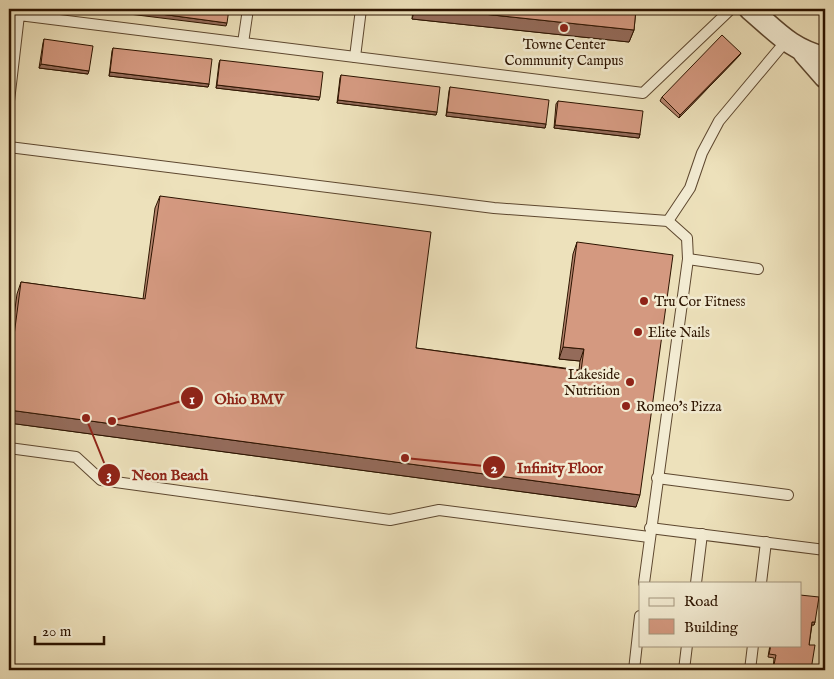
<svg xmlns="http://www.w3.org/2000/svg" width="834" height="679" font-family="'IM FELL English',serif">
<style>
.lines{fill:none;stroke-linecap:round;stroke-linejoin:round}
.service-casing{stroke:#5d472f;stroke-width:12}
.minor-casing{stroke:#5d472f;stroke-width:24}
.service{stroke:#f3ecd3;stroke-width:10}
.minor{stroke:#f3ecd3;stroke-width:21}
.wall{fill:#b6846e;stroke:#2d1400}
.shaded-wall{fill:#946b5a;stroke:#2d1400}
.building{fill:#d49980;stroke:#2d1400}
.poi-dot{fill:#8f2418;stroke:#f3ecd3;stroke-width:2}
.labels{text-anchor:middle;stroke-width:5;stroke-linejoin:round;paint-order:stroke}
.poi-label{font-size:14px;fill:#2d1400;stroke:#f3ecd3;text-anchor:start}
.leader{fill:none;stroke:#8f2418;stroke-width:2}
.callout-dot{fill:#8f2418;stroke:#f3ecd3;stroke-width:2}
.mark-label{font-size:15px;text-anchor:middle;font-weight:bold;fill:#fff}
.callout-label{font-size:15px;text-anchor:middle;font-weight:bold;fill:#8f2418;stroke:#f3ecd3;stroke-width:5;stroke-linejoin:round;paint-order:stroke}
</style>
<rect width="100%" height="100%" fill="#ede1bb"/>
<filter id="stains"><feTurbulence type="fractalNoise" baseFrequency=".004" numOctaves="4"/><feColorMatrix values="0 0 0 0 .2 0 0 0 0 .09 0 0 0 0 .02 0 0 0 .5 -.17"/></filter>
<radialGradient id="worn" r=".72"><stop offset=".6" stop-color="#630" stop-opacity="0"/><stop offset="1" stop-color="#630" stop-opacity=".3"/></radialGradient>
<g class="lines">
<g class="service-casing">
<g id="service">
<polyline points="243,43 248,9"/>
<polyline points="355,57 361,9"/>
<polyline points="9,101 19,15 643,93 731,9"/>
<polyline points="9,147 494,208 668,221 687,238 688,259 644,583"/>
<polyline points="668,221 690,188 702,153 719,121 786,41"/>
<polyline points="688,259 758,269"/>
<polyline points="9,448 76,457 101,480 390,520 439,510 649,537"/>
<polyline points="657,478 788,495"/>
<polyline points="650,528 825,550"/>
<polyline points="696,583 702,534"/>
<polyline points="761,583 766,542"/>
<polyline points="634,670 640,616"/>
<polyline points="684,670 687,645"/>
<polyline points="750,670 753,645"/>
</g>
</g>
<g class="minor-casing">
<g id="minor">
<path d="M750,9C777,32 790,49 825,58"/>
<polyline points="804,53 825,77"/>
</g>
</g>
<use href="#service" class="service"/>
<use href="#minor" class="minor"/>
</g>
<g class="wall">
<polygon points="413,9 636,9 634,30 629,42 412,19"/>
<polygon points="44,39 88,74 39,68 43,43"/>
<polygon points="113,48 209,84 208,87 109,76 112,51"/>
<polygon points="741,53 739,56 679,118 660,101 662,97"/>
<polygon points="220,60 319,100 216,88 219,63"/>
<polygon points="341,75 437,112 436,115 337,103 340,78"/>
<polygon points="450,87 546,124 545,128 446,116 449,91"/>
<polygon points="558,101 640,134 639,138 554,128 556,104"/>
<polygon points="160,196 416,348 579,370 580,361 559,359 573,254 577,242 636,507 9,423 9,353 17,294 21,282 143,299 155,208"/>
<polygon points="800,595 815,622 814,625 812,625 809,645 811,670 773,670 774,658 768,657 770,645 800,645"/>
</g>
<g class="shaded-wall">
<polygon points="415,9 436,9 634,30 629,42 412,19"/>
<polygon points="131,10 227,23 226,26 129,14"/>
<polygon points="741,53 739,56 679,118 680,115"/>
<polygon points="41,64 89,71 88,74 39,68"/>
<polygon points="110,72 209,84 208,87 109,76"/>
<polygon points="217,85 320,97 319,100 216,88"/>
<polygon points="338,100 437,112 436,115 337,103"/>
<polygon points="447,112 546,124 545,128 446,116"/>
<polygon points="555,125 640,134 639,138 554,128"/>
<polygon points="563,347 584,349 580,361 559,359"/>
<polygon points="9,410 640,495 636,507 9,423"/>
<polygon points="812,622 815,622 814,625 811,625"/>
</g>
<g class="building">
<polygon points="131,9 229,9 227,23 131,10"/>
<polygon points="436,9 636,9 634,30"/>
<polygon points="722,35 741,53 680,115 662,97"/>
<polygon points="44,39 93,46 89,71 41,64"/>
<polygon points="113,48 212,59 209,84 110,72"/>
<polygon points="220,60 323,72 320,97 217,85"/>
<polygon points="341,75 440,87 437,112 338,100"/>
<polygon points="450,87 549,100 546,124 447,112"/>
<polygon points="558,101 643,111 640,134 555,125"/>
<polygon points="160,196 431,232 416,348 581,371 584,349 563,347 577,242 673,255 640,495 9,410 9,374 21,282 145,299"/>
<polygon points="800,595 819,597 815,622 812,622 809,645 815,645 811,670 773,670 776,655 769,654 771,645 800,645"/>
</g>
<g class="poi-dot">
<circle cx="564" cy="28" r="5"/>
<circle cx="644" cy="301" r="5"/>
<circle cx="638" cy="332" r="5"/>
<circle cx="630" cy="382" r="5"/>
<circle cx="626" cy="406" r="5"/>
</g>
<g class="labels">
<g class="poi-label">
<text x="564" y="49" text-anchor="middle">Towne Center<tspan x="564" dy="16">Community Campus</tspan></text>
<text x="654" y="306">Tru Cor Fitness</text>
<text x="648" y="337">Elite Nails</text>
<text x="620" y="379" text-anchor="end">Lakeside<tspan x="620" dy="16">Nutrition</tspan></text>
<text x="636" y="411">Romeo's Pizza</text>
</g>
</g>
<path class="leader" d="M112 421L192 398M405 458L494 467M86 418L109 475"/>
<g class="callout-dot">
<circle cx="112" cy="421" r="5"/>
<circle cx="405" cy="458" r="5"/>
<circle cx="86" cy="418" r="5"/>
<circle cx="192" cy="398" r="12"/>
<circle cx="494" cy="467" r="12"/>
<circle cx="109" cy="475" r="12"/>
</g>
<g class="mark-label">
<text x="192" y="404">1</text>
<text x="494" y="473">2</text>
<text x="109" y="480">3</text>
</g>
<g class="callout-label">
<text x="249" y="404">Ohio BMV</text>
<text x="560" y="473">Infinity Floor</text>
<text x="170" y="480">Neon Beach</text>
</g>
<rect width="834" height="679" fill="none" stroke="#ede1bb" stroke-width="30"/>
<rect x="10" y="10" width="814" height="659" fill="none" stroke="#2d1400" stroke-width="2.5"/>
<rect x="15" y="15" width="804" height="649" fill="none" stroke="#2d1400"/>
<rect x="639" y="582" width="162" height="65" fill="#f3ecd3" stroke="#a4967f"/>
<rect x="649" y="598" width="25" height="8" fill="#f3ecd3" stroke="#a4967f"/>
<text x="684" y="606" font-size="15" fill="#2d1400">Road</text>
<rect x="649" y="619" width="25" height="15" fill="#d49980" stroke="#a4967f"/>
<text x="684" y="632" font-size="15" fill="#2d1400">Building</text>
<path d="M35 636v8h69v-8" fill="none" stroke="#2d1400" stroke-width="2.5"/>
<text x="42" y="636" font-size="15" fill="#2d1400" stroke="#f3ecd3" stroke-width="4" paint-order="stroke">20 m</text>
<rect width="100%" height="100%" filter="url(#stains)"/>
<rect width="100%" height="100%" fill="url(#worn)"/>
</svg>
